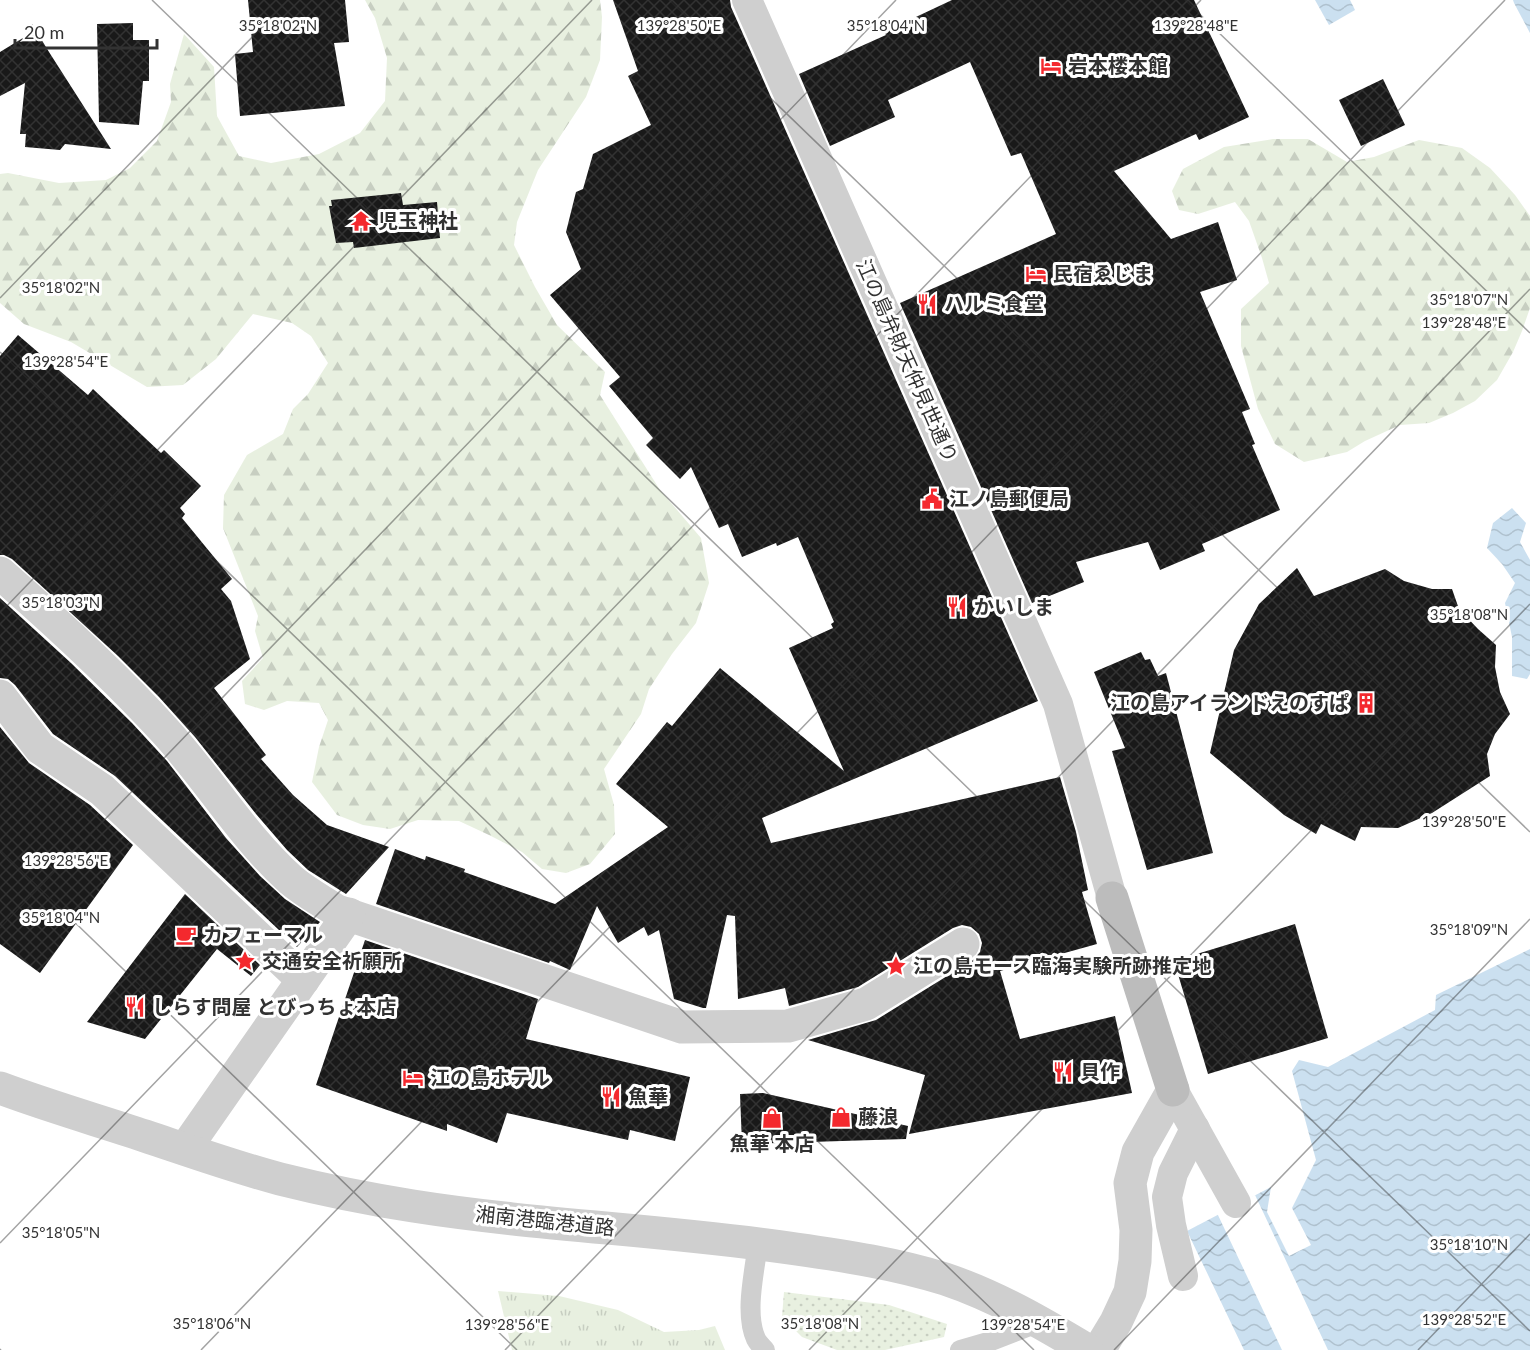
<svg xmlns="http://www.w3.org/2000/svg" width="1530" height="1350" font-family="Lato,'Noto Sans JP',sans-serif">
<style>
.grass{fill:url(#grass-dots)}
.forest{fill:url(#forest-firs)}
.park{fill:url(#park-tufts)}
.water{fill:url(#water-waves)}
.pier{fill:#fff}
.building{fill:url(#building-cross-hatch)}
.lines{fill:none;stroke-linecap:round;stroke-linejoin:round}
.service{stroke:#cfcfcf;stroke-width:20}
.pedestrian{stroke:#cfcfcf;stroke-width:30}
.minor{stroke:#cfcfcf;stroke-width:33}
.tertiary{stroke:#cfcfcf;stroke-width:33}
.secondary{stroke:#bcbcbc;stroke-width:33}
.ticks{fill:none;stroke:#323232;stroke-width:1.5;stroke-opacity:0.45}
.labels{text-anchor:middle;stroke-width:6;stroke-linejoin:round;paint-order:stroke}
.poi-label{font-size:20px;font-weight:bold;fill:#323232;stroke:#fff;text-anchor:start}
.street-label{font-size:20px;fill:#323232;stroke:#fff}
.ticks-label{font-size:15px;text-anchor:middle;fill:#323232;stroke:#fff;stroke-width:6;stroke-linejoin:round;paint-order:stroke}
</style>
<defs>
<pattern id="grass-dots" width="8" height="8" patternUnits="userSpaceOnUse" patternTransform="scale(1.5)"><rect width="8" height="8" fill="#e8f0e0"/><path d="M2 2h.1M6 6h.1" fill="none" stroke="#c7cec1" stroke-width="1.8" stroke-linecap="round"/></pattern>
<pattern id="forest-firs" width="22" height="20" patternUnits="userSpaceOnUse" patternTransform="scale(1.5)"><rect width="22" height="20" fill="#e8f0e0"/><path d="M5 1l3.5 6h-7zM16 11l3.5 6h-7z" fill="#c7cec1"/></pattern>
<pattern id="park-tufts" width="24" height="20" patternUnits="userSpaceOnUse" patternTransform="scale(1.5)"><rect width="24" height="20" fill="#e8f0e0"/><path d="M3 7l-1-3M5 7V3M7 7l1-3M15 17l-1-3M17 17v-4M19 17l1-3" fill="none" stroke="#c7cec1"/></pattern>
<pattern id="water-waves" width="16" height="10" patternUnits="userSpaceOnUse" patternTransform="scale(1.5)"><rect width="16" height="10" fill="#cbe0f0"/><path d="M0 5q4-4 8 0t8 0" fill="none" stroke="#afc1ce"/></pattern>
<pattern id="building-cross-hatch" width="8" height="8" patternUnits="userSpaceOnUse" patternTransform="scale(1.5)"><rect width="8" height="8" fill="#191919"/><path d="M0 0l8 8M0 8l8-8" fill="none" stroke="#323232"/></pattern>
</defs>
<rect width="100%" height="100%" fill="#fff"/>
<polygon class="grass" points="784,1292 889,1305 947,1324 944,1337 885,1350 837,1350 802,1337 782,1317"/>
<g class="forest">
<polygon points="365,0 600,0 602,17 600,60 586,97 538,170 517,222 514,245 535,287 557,325 605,372 600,395 660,490 701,538 709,583 696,623 672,654 649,689 641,714 604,769 614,805 615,834 590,864 566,873 542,869 522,852 489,835 459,821 418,820 390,829 363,825 337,815 312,782 319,747 328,720 319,703 287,701 264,710 245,704 242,681 263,658 255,631 258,616 223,528 224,495 247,455 283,434 293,409 308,394 328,363 311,336 292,323 253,314 216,359 183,385 147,387 71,342 24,324 0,303 0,174 8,173 59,183 106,180 130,168 157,141 171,102 170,84 184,34 214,67 217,116 239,156 271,163 319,154 360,133 385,101 387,58 375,18"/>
<polygon points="1273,139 1308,139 1347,162 1374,157 1419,140 1462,148 1490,168 1515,195 1530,216 1530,308 1522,331 1513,352 1497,380 1475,401 1453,413 1429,423 1400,425 1365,441 1347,452 1304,462 1275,444 1258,409 1241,346 1241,309 1269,283 1262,258 1249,221 1235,202 1198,214 1179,210 1172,191 1183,169 1224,147"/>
</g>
<polygon class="park" points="498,1291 559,1296 618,1310 664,1332 699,1330 715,1326 725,1350 512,1350"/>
<g class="water">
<polygon points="1315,0 1350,0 1355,10 1329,25"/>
<polygon points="1513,0 1530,0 1530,33 1514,3"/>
<polygon points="1512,508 1526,523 1520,542 1530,560 1530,674 1527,679 1512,676 1512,637 1505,603 1515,583 1502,564 1487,548 1493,523"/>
<polygon points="1530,949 1530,1350 1244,1350 1187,1231 1271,1187 1267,1212 1289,1256 1311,1245 1292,1208 1316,1160 1292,1071 1299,1060 1328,1067 1435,1010 1436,995"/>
</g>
<polygon class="pier" points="1255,1195 1328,1350 1282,1350 1217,1213"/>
<g class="building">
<polygon points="248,0 345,0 349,42 334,43 345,106 240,116 235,54 253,52"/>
<polygon points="613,0 730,0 731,7 1038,701 762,818 771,843 1060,777 1076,832 1088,890 1082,892 1097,944 1000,971 1020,1039 1115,1016 1132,1093 909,1134 925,1075 808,1040 876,1020 973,960 980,952 982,943 979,934 971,927 962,925 953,928 858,987 789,1006 785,988 738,999 735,916 727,915 706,1008 703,1008 674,999 659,930 648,936 644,927 618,943 597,906 570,970 550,961 549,963 376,904 395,849 425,860 426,856 465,869 464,872 555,904 668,827 616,784 667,722 672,726 720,668 844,771 789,648 833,628 831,624 834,622 798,537 777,546 776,543 742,557 728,524 719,528 691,467 680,479 646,445 653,438 609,386 620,377 550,295 581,269 566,232 576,192 583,189 593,154 651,125 628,76 638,71"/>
<polygon points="952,0 1194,0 1249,117 1199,140 1196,134 1114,171 1171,239 1218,222 1237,280 1200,292 1250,409 1242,412 1255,444 1252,445 1280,510 1202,544 1205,551 1160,570 1148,542 1076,562 1084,582 1032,603 900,303 1056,234 1021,153 1011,156 970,62 888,100 895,117 830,146 799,74 886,35 884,32"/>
<polygon points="133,23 133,40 149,40 149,81 143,81 139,125 99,122 97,24"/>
<polygon points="32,24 49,52 111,149 65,144 60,150 25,147 26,134 20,134 25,83 0,96 0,52 31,33"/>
<polygon points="1383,79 1405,125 1361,146 1339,100"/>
<polygon points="401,193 403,205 437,202 440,238 354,248 353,242 336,243 329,206 332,206 331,200"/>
<polygon points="18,335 88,395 93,389 161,453 164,450 201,486 180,508 185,514 182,518 232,579 221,589 231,601 250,659 214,688 266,755 261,759 293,795 327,825 389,847 346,894 308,870 287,850 256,814 195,737 159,697 118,656 12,559 4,555 0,555 0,356"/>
<polygon points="1297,568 1314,596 1385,569 1404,581 1432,589 1452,589 1459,609 1478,629 1496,645 1495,667 1500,692 1510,714 1495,734 1487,754 1490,776 1432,813 1398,828 1361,827 1355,841 1321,824 1316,834 1284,815 1210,753 1234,650 1259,604"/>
<polygon points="0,598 71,663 132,723 167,761 226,838 260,876 285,899 320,922 297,947 115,776 53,734 15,685 8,679 0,678"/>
<polygon points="1141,652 1145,660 1150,659 1158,676 1166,673 1213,853 1147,870 1112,751 1125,748 1094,672"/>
<polygon points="0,727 29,763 90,805 133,845 40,973 0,944"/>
<polygon points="185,894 260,965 251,976 217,949 145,1039 87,1022"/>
<polygon points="1295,924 1328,1038 1208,1074 1174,961"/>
<polygon points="365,940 538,999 526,1039 690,1077 675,1141 630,1130 628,1140 507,1113 497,1143 447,1124 447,1131 316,1085"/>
<polygon points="763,1093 908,1126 906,1139 742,1144 740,1094"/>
</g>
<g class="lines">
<g class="service">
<path d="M758,1243C755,1270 744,1313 756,1339C758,1343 762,1347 765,1350"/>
<polyline points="960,1350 991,1341 1040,1322"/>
</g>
<g class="pedestrian">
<polyline points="747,0 1058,704 1112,898"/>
<polyline points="1173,1090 1236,1203"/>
<polyline points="1183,1276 1171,1225 1167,1197 1173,1173 1195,1129"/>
</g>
<g class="minor">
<path d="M0,573C57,623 113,674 165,731C209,779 242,836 291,880C305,892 322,901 337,911L682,1027L788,1026L866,1004L963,944"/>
<polyline points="0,696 40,748 102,790 303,980"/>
<polyline points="185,1149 349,914"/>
<polyline points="1099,1350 1116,1322 1130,1292 1135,1261 1136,1230 1130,1183 1138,1152 1173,1090"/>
</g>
<path class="tertiary" d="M0,1088C48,1106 97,1120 145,1136C190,1151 235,1167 280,1179C324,1190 368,1199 413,1206C540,1226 669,1230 796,1249C846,1256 897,1264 945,1279C996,1296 1042,1323 1087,1350"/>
<polyline class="secondary" points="1112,898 1173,1090"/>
</g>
<path class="ticks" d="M152,0L1530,1331M669,0L1530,832M1185,0L1530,333M0,298L288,0M0,352L1034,1350M0,613L592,0M0,850L517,1350M0,928L896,0M0,1243L1201,0M0,1349L1,1350M201,1350L1505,0M505,1350L1530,289M809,1350L1530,604M1114,1350L1530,919M1418,1350L1530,1234"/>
<defs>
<g id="hotel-bare" transform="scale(1.62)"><path d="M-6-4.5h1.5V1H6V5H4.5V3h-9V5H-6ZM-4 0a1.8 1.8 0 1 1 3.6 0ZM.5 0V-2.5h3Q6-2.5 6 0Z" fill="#f4292e" stroke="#fff" stroke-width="2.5" paint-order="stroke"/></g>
<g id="temple-bare" transform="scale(1.62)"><path d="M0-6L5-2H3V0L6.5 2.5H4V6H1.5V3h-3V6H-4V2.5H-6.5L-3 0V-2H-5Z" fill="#f4292e" stroke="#fff" stroke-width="2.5" paint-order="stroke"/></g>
<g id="restaurant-bare" transform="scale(1.62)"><path d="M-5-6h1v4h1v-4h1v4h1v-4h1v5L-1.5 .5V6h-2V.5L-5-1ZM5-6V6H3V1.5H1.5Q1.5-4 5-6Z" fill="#f4292e" stroke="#fff" stroke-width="2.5" paint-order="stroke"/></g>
<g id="civic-bare" transform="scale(1.62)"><path d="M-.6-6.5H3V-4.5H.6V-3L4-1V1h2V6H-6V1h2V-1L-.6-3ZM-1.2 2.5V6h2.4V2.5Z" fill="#f4292e" stroke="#fff" stroke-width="2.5" paint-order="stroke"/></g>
<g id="building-bare" transform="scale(1.62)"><path d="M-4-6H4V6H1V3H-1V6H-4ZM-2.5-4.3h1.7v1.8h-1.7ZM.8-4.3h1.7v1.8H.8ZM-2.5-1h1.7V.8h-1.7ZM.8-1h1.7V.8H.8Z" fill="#f4292e" stroke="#fff" stroke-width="2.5" paint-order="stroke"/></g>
<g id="cafe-bare" transform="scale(1.62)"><path d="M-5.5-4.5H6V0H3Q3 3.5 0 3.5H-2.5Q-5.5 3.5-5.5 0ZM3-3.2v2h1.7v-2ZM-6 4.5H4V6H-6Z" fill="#f4292e" stroke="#fff" stroke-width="2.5" paint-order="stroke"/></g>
<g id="sight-bare" transform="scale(1.62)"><path d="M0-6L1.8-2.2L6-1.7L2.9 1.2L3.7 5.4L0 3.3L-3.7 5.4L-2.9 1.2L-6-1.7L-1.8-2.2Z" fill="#f4292e" stroke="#fff" stroke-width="2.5" paint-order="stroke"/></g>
<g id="shop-bare" transform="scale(1.62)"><path d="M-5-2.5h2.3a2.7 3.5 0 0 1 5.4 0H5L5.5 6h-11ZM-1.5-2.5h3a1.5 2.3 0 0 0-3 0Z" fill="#f4292e" stroke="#fff" stroke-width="2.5" paint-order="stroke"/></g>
</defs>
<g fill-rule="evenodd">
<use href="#hotel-bare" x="1051" y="66"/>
<use href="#temple-bare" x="361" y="221"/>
<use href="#hotel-bare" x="1036" y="274"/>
<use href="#restaurant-bare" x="927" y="304"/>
<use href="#civic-bare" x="932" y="499"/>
<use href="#restaurant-bare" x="957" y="607"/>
<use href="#building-bare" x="1366" y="703"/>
<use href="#cafe-bare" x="186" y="935"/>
<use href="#sight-bare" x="245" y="961"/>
<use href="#sight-bare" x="896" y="966"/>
<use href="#restaurant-bare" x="135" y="1007"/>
<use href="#restaurant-bare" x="1063" y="1072"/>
<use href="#hotel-bare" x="413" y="1078"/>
<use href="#restaurant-bare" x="611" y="1097"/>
<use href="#shop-bare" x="841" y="1117"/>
<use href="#shop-bare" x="772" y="1118"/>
</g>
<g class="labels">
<g class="poi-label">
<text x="1068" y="73">岩本楼本館</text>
<text x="378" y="228">児玉神社</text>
<text x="1053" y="281">民宿ゑじま</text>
<text x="944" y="311">ハルミ食堂</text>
<text x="949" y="506">江ノ島郵便局</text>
<text x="974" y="614">かいしま</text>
<text x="1349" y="710" text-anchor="end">江の島アイランドえのすぱ</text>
<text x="203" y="942">カフェーマル</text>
<text x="262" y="968">交通安全祈願所</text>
<text x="913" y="973">江の島モース臨海実験所跡推定地</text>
<text x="152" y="1014">しらす問屋 とびっちょ本店</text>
<text x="1080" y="1079">貝作</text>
<text x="430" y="1085">江の島ホテル</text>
<text x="628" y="1104">魚華</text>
<text x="858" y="1124">藤浪</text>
<text x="772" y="1151" text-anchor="middle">魚華 本店</text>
</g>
<g class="street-label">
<text transform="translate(907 361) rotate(66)" y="7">江の島弁財天仲見世通り</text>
<text transform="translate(545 1221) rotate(6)" y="7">湘南港臨港道路</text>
</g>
</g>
<g class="ticks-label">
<text x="679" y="31">139°28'50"E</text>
<text x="1196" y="31">139°28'48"E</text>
<text x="278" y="31">35°18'02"N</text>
<text x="886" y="31">35°18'04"N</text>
<text x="61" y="293">35°18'02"N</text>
<text x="1469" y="305">35°18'07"N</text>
<text x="1464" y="328">139°28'48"E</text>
<text x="66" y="367">139°28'54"E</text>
<text x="61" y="608">35°18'03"N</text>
<text x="1469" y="620">35°18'08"N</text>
<text x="1464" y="827">139°28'50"E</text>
<text x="66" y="866">139°28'56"E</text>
<text x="61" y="923">35°18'04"N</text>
<text x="1469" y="935">35°18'09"N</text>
<text x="61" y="1238">35°18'05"N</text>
<text x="1469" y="1250">35°18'10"N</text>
<text x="1464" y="1325">139°28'52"E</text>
<text x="212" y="1329">35°18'06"N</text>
<text x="820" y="1329">35°18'08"N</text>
<text x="507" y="1330">139°28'56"E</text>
<text x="1023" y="1330">139°28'54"E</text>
</g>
<path d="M15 39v9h142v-9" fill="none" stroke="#323232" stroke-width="3"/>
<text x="24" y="39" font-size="18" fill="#323232" stroke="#ffffff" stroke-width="4.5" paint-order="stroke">20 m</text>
</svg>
